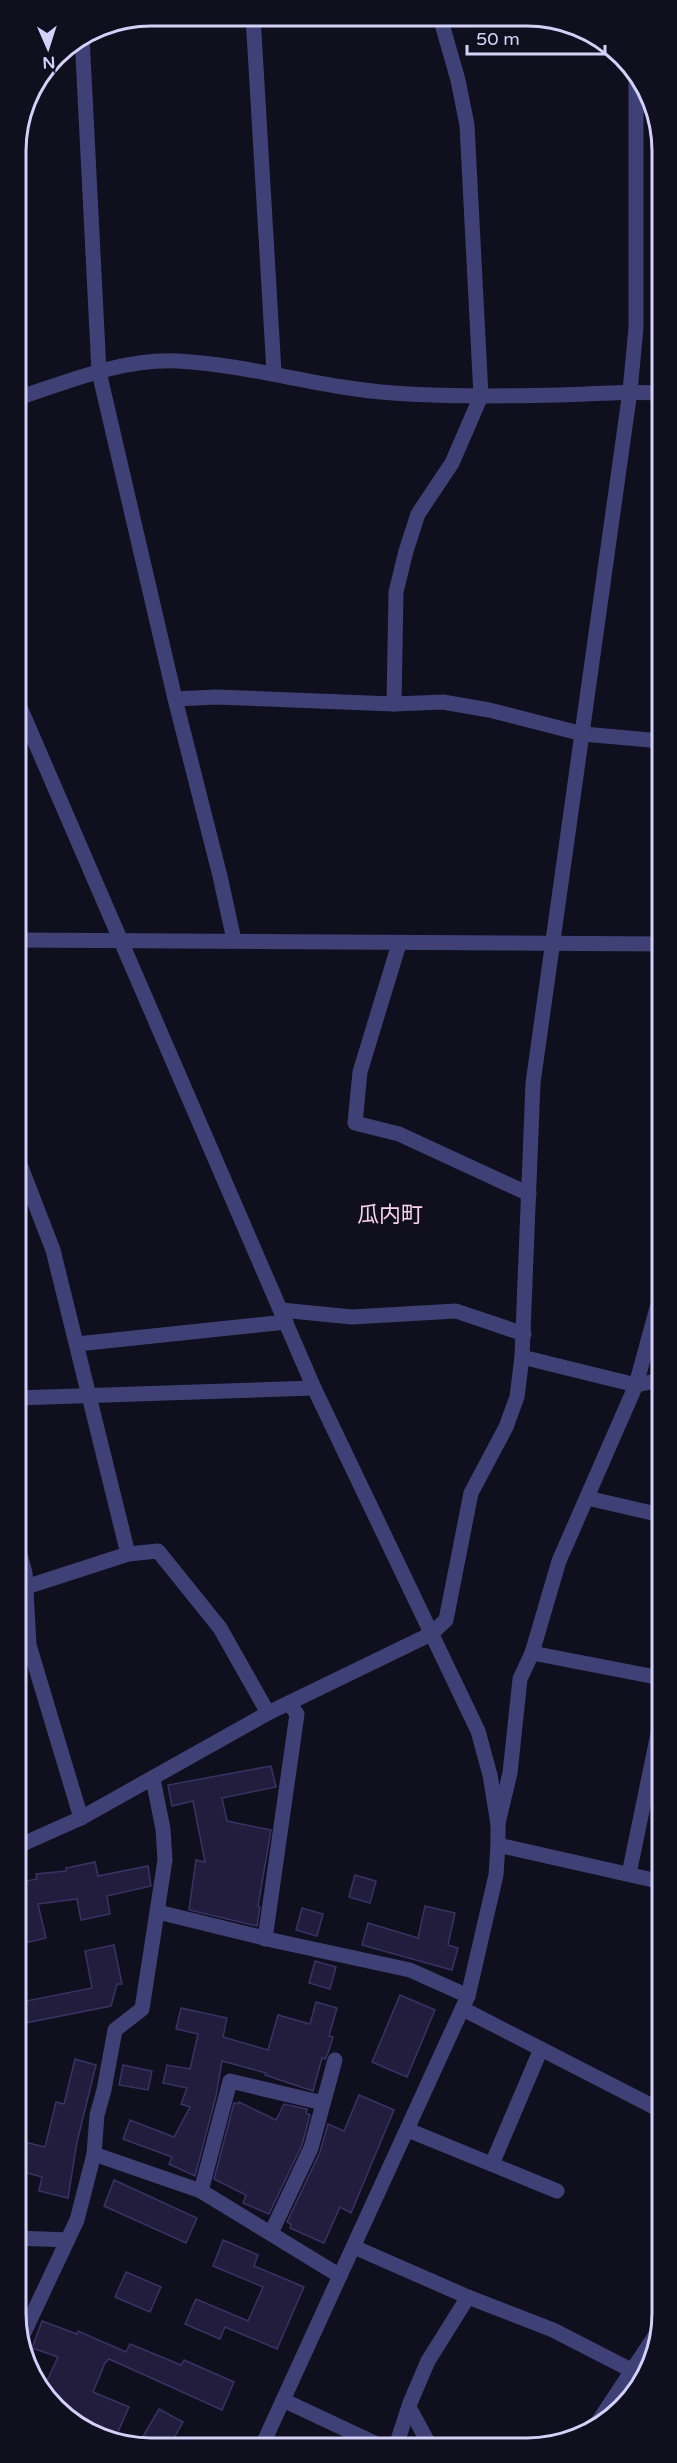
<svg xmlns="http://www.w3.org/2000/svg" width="677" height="2463" font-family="'Varela Round','Noto Sans JP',sans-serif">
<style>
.building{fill:#221d3c;stroke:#3a3265;stroke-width:1.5}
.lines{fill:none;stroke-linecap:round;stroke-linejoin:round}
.minor{stroke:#3f4076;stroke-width:15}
.tertiary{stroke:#3f4076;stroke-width:15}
.labels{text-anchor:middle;stroke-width:6;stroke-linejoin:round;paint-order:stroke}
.neighbourhood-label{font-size:22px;fill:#f9d2ed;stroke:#100f1d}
.rim{fill:none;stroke:#d3d1f9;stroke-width:3}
</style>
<rect width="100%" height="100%" fill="#100f1d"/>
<g class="building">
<polygon points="271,1766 276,1787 222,1798 227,1821 271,1830 258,1906 260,1907 257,1926 189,1910 196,1860 205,1862 193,1801 172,1806 168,1785"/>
<polygon points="95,1862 98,1876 148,1866 151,1886 107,1896 110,1914 81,1920 77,1899 38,1904 46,1938 16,1945 16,1883 37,1879 36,1874 66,1871 66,1868"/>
<polygon points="355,1875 376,1881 370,1903 349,1897"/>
<polygon points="425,1906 455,1913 448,1945 458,1948 452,1970 362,1945 368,1923 418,1938"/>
<polygon points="302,1908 323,1914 317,1936 296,1930"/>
<polygon points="114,1945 122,1984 117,1984 111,2006 25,2023 21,2002 92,1988 85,1951"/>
<polygon points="315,1961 336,1967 330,1989 309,1983"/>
<polygon points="400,1995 435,2010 407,2077 372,2062"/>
<polygon points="316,2002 337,2008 329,2036 333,2037 328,2053 325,2059 322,2058 313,2091 265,2075 266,2073 222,2061 216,2096 195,2176 169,2164 172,2157 123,2139 130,2120 174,2137 190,2107 181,2104 187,2088 163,2083 167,2065 190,2069 198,2034 176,2029 181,2008 227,2018 223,2037 268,2050 278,2015 310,2024"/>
<polygon points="75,2059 96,2065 77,2142 68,2198 39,2191 42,2177 16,2170 16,2140 45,2147 56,2102 64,2104"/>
<polygon points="123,2065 152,2071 148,2090 119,2085"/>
<polygon points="359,2095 394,2110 351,2213 340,2207 324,2243 290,2228 291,2224 287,2222 320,2152 328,2124 344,2131"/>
<polygon points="239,2102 276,2120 284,2104 307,2109 306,2113 310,2115 302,2145 269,2214 243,2203 246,2195 214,2179 234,2103 238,2104"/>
<polygon points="114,2180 197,2218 186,2243 104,2206"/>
<polygon points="223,2240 258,2255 254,2266 304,2287 277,2349 225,2327 220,2339 185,2324 196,2299 248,2321 263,2287 213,2266"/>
<polygon points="126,2272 161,2287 150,2312 115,2297"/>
<polygon points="42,2321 77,2334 78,2331 126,2352 130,2344 181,2365 184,2360 234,2382 222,2410 109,2359 105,2363 93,2392 129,2407 117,2434 54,2406 44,2387 58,2357 32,2348"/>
<polygon points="159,2409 183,2422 170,2445 138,2445"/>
</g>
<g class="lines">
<g class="minor">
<polyline points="253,16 274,372"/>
<polyline points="82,36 99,372 175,699 220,876 234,940"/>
<polyline points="175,699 216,697 394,704 443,702 489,710 583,734 661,741"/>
<polyline points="394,704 396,592 406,551 418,514 452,463 481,396 467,125 458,80 440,17"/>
<polyline points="16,940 661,944"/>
<polyline points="399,944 360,1072 355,1123 399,1134 529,1194"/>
<polyline points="16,1154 53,1250 128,1554"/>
<polyline points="281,1310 352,1317 456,1311 524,1334"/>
<polyline points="77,1344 286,1322"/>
<polyline points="522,1357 636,1385 661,1380"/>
<polyline points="16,1398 314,1388"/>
<polyline points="587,1498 661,1515"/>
<polyline points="16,1540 25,1573 29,1645 81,1818"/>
<polyline points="26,1587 128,1554 158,1551 220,1628 268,1713"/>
<polyline points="532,1653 661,1678"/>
<polyline points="498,1823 510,1773 520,1679 532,1653 559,1561 636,1385 661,1293"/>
<polyline points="498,1845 662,1882"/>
<polyline points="629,1874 661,1719"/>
<polyline points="158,1912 276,1941 410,1970 468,1996"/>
<polyline points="265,1939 297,1714 289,1703"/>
<polyline points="463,2009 662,2111"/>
<polyline points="408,2130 557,2191"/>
<polyline points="94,2154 201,2191 340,2276"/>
<polyline points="492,2164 541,2049"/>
<polyline points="201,2191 230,2081 323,2103"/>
<polyline points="271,2233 311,2148 335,2060"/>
<polyline points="16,2238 68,2240"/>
<polyline points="354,2247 468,2297 553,2330 631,2370"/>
<polyline points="21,2339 77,2220 94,2154 97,2115 104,2090 115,2030 142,2009 165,1860 163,1829 153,1779"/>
<polyline points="283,2400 381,2446"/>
<polyline points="409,2407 430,2446"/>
<polyline points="592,2431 657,2333"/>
<polyline points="396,2446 410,2403 428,2361 468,2297"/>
</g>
<g class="tertiary">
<path d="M15,399C67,382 123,358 178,361C251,365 321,388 393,393C449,397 506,396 561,395C595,394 627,391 661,393"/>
<polyline points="16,698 314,1388 478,1731 490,1775 498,1824 498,1845 496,1875 468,1996 262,2446"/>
<polyline points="16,1847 81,1818 268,1713 431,1634 446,1620 471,1493 506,1427 517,1397 522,1357 533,1083 630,391 636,328 636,78"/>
</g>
</g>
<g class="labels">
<g class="neighbourhood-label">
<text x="390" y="1222">瓜内町</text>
</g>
</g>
<path d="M0 0H677V2463H0ZM151 26H527A125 125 0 0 1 652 151V2313A125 125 0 0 1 527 2438H151A125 125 0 0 1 26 2313V151A125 125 0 0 1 151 26Z" fill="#100f1d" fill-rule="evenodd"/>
<path class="rim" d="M151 26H527A125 125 0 0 1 652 151V2313A125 125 0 0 1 527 2438H151A125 125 0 0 1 26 2313V151A125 125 0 0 1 151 26Z"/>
<g transform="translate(48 48) rotate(177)" stroke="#100f1d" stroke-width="4.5" paint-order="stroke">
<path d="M0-4.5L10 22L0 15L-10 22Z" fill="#d3d1f9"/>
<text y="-9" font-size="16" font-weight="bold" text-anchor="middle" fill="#d3d1f9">N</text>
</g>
<path d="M467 45v9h138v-9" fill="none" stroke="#d3d1f9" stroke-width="3"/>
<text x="476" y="45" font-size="18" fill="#d3d1f9" stroke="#100f1d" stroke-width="4.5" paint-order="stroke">50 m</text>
</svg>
